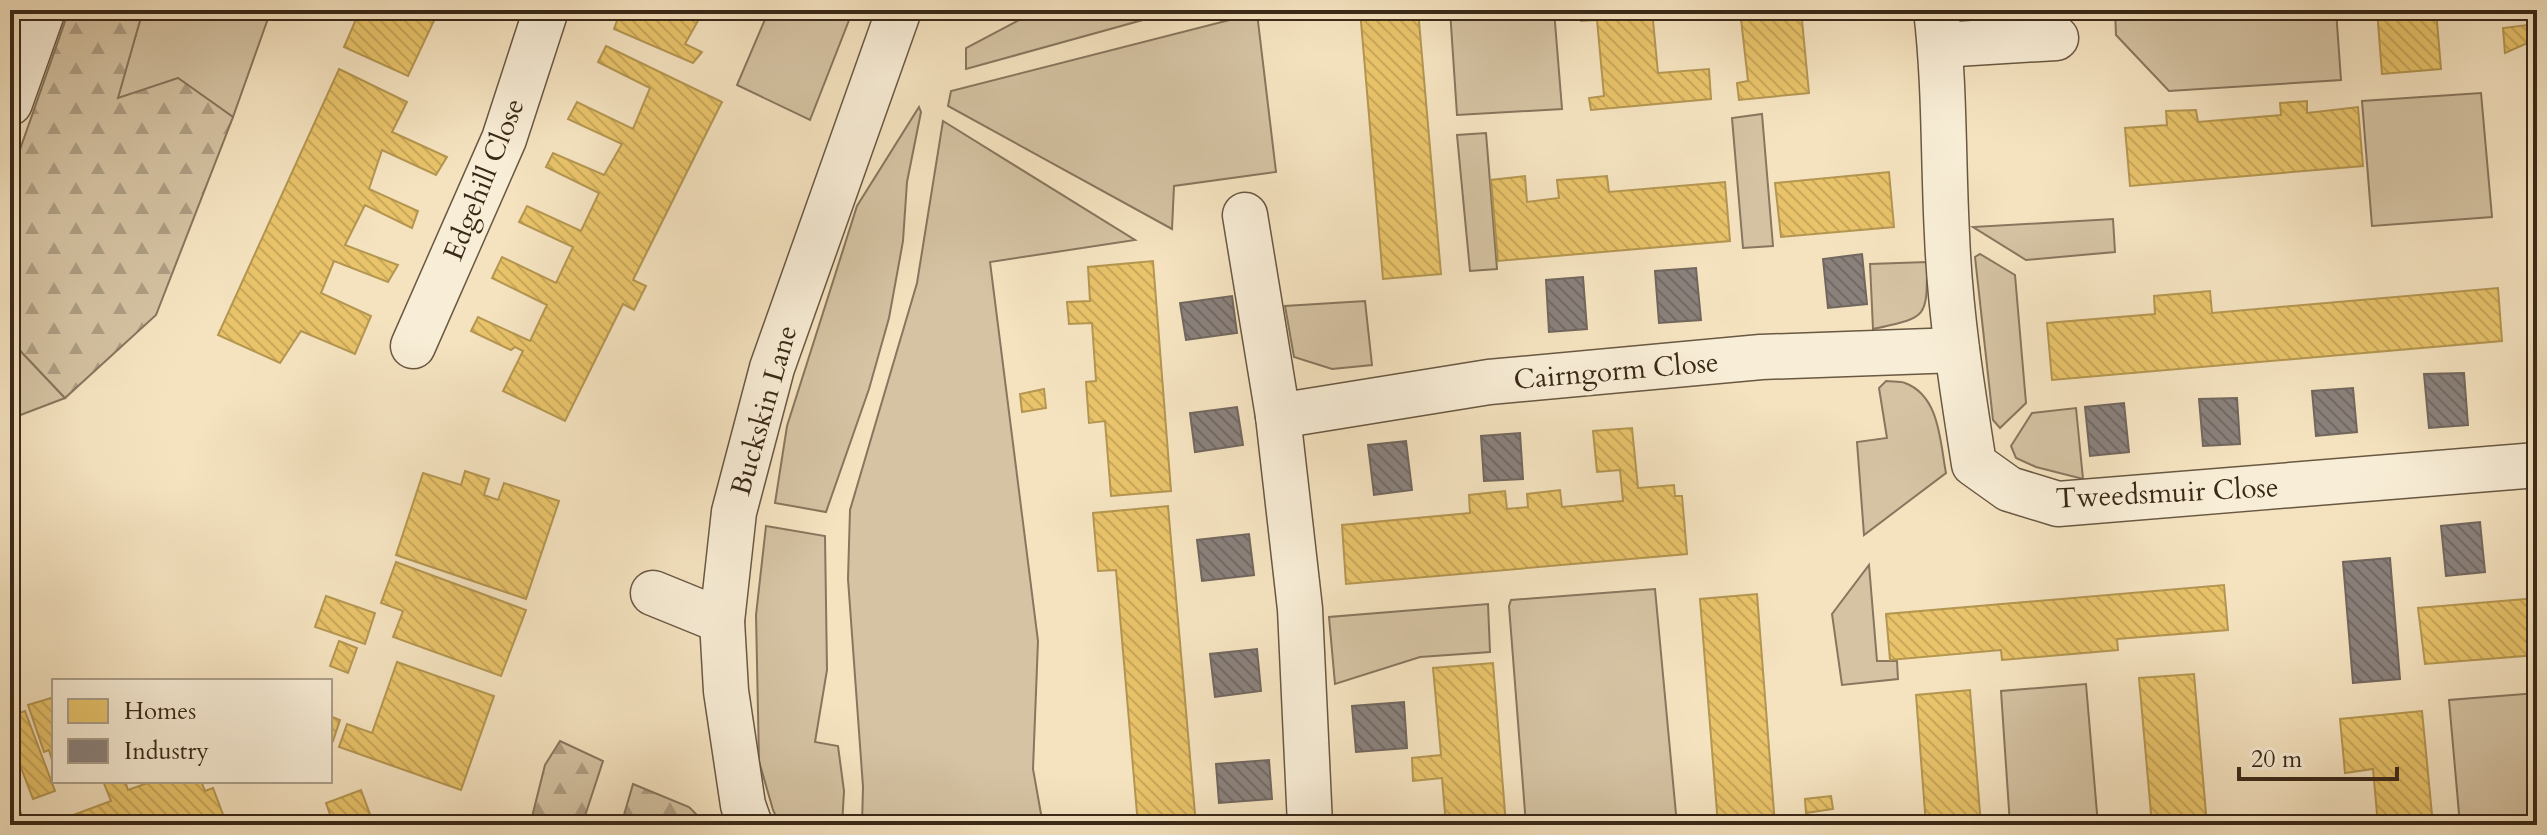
<svg xmlns="http://www.w3.org/2000/svg" width="2547" height="835" font-family="Cardo,serif">
<style>
.green{fill:#d5c3a3;stroke:#88765e;stroke-width:2}
.forest{fill:url(#forest-firs);stroke:#88765e;stroke-width:2}
.homes{fill:url(#homes-back-hatch);stroke:#b49651;stroke-width:2}
.industry{fill:url(#industry-back-hatch);stroke:#72675e;stroke-width:2}
.lines{fill:none;stroke-linecap:round;stroke-linejoin:round}
.minor-casing{stroke:#695842;stroke-width:47}
.minor{stroke:#f8edd6;stroke-width:44}
.labels{text-anchor:middle;stroke-width:8;stroke-linejoin:round;paint-order:stroke}
.street-label{font-size:28px;fill:#3a2918;stroke:#f8edd6}
</style>
<defs>
<pattern id="forest-firs" width="22" height="20" patternUnits="userSpaceOnUse" patternTransform="scale(2)"><rect width="22" height="20" fill="#d5c3a3"/><path d="M5 1l3.5 6h-7zM16 11l3.5 6h-7z" fill="#ae9e84"/></pattern>
<pattern id="homes-back-hatch" width="6" height="6" patternUnits="userSpaceOnUse" patternTransform="scale(2)"><rect width="6" height="6" fill="#e9c46a"/><path d="M-1 5l2 2M0 0l6 6M5-1l2 2" fill="none" stroke="#c9a85b"/></pattern>
<pattern id="industry-back-hatch" width="6" height="6" patternUnits="userSpaceOnUse" patternTransform="scale(2)"><rect width="6" height="6" fill="#8a817c"/><path d="M-1 5l2 2M0 0l6 6M5-1l2 2" fill="none" stroke="#726a65"/></pattern>
</defs>
<rect width="100%" height="100%" fill="#f5e3c0"/>
<filter id="stains"><feTurbulence type="fractalNoise" baseFrequency=".0025" numOctaves="4"/><feColorMatrix values="0 0 0 0 .2 0 0 0 0 .09 0 0 0 0 .02 0 0 0 .5 -.17"/></filter>
<radialGradient id="worn" r=".72"><stop offset=".6" stop-color="#630" stop-opacity="0"/><stop offset="1" stop-color="#630" stop-opacity=".3"/></radialGradient>
<g class="green">
<polygon points="143,10 271,10 233,117 178,78 117,99"/>
<polygon points="769,10 853,10 810,120 737,85"/>
<polygon points="1038,10 1179,10 966,69 966,48"/>
<polygon points="1450,10 1554,10 1562,109 1457,115"/>
<polygon points="2115,10 2336,10 2341,80 2169,91 2116,35"/>
<polygon points="1257,13 1276,172 1174,186 1172,229 948,106 951,91"/>
<polygon points="2481,93 2492,217 2372,226 2362,101"/>
<polygon points="919,107 921,112 907,182 903,241 889,318 869,389 826,512 775,503 787,426 857,206"/>
<polygon points="1762,114 1773,246 1743,248 1732,118"/>
<polygon points="943,121 1135,240 990,262 1038,641 1033,769 1043,825 862,825 863,787 848,579 850,510 917,283"/>
<polygon points="1486,133 1497,269 1470,271 1457,135"/>
<polygon points="2113,219 2115,252 2026,260 1973,227"/>
<polygon points="1980,254 2015,275 2026,403 2000,428 1993,420 1975,257"/>
<path d="M1927,262C1927,319 1928,317 1873,329L1870,264Z"/>
<polygon points="1365,301 1372,365 1332,369 1294,357 1285,306"/>
<polygon points="10,334 12,342 65,398 10,419"/>
<path d="M1886,381C1892,382 1900,381 1905,383C1940,396 1940,442 1946,473L1864,535L1857,442L1887,438L1879,388Z"/>
<polygon points="2076,408 2083,479 2036,467 2016,458 2011,446 2032,413"/>
<polygon points="766,526 825,536 827,670 815,742 838,746 844,791 842,825 780,825 773,810 759,761 756,615"/>
<polygon points="1869,565 1877,661 1897,661 1898,679 1842,685 1832,614"/>
<polygon points="1655,589 1677,825 1526,825 1509,606 1511,600"/>
<polygon points="1488,604 1490,652 1420,657 1335,684 1329,617"/>
<polygon points="2086,684 2098,825 2010,825 2001,691"/>
<polygon points="2537,693 2537,825 2460,825 2449,700"/>
</g>
<g class="forest">
<polygon points="69,10 143,10 118,98 178,78 233,117 156,315 65,398 12,342 10,334 10,178"/>
<polygon points="560,741 603,761 582,825 530,825 545,765"/>
<polygon points="633,784 689,807 707,825 621,825"/>
</g>
<g class="homes">
<polygon points="360,10 439,10 408,76 344,47"/>
<polygon points="621,10 704,10 685,44 702,52 693,63 614,29"/>
<polygon points="1360,10 1418,10 1441,274 1383,279"/>
<polygon points="1580,10 1652,10 1658,73 1709,69 1711,99 1591,110 1589,98 1604,96 1597,20 1581,21"/>
<polygon points="1740,10 1801,10 1809,93 1739,100 1737,83 1748,81"/>
<polygon points="2377,10 2436,10 2441,69 2382,74"/>
<polygon points="2535,24 2537,39 2505,53 2503,28"/>
<polygon points="606,46 722,102 633,280 646,286 634,310 623,304 565,421 503,391 523,351 515,347 511,350 471,331 478,317 530,341 547,305 492,278 502,257 556,283 573,247 519,222 527,206 581,231 599,193 546,167 553,153 604,175 622,144 568,119 577,102 633,129 650,88 598,62"/>
<polygon points="339,69 407,102 392,132 447,157 436,175 382,150 369,189 418,211 412,228 365,205 345,245 398,265 388,282 334,261 321,293 371,316 355,354 301,331 280,363 218,335"/>
<polygon points="2307,101 2307,113 2358,107 2363,166 2130,186 2125,128 2167,125 2166,111 2196,110 2198,122 2281,115 2280,103"/>
<polygon points="1889,172 1894,227 1781,237 1775,183"/>
<polygon points="1525,176 1527,202 1559,198 1557,180 1607,176 1609,192 1725,182 1730,241 1498,261 1491,180"/>
<polygon points="1153,261 1171,491 1111,496 1105,421 1089,423 1086,382 1096,381 1092,323 1069,324 1067,302 1090,301 1088,267"/>
<polygon points="2498,288 2502,341 2052,380 2047,323 2155,314 2154,296 2210,291 2212,313"/>
<polygon points="1044,389 1046,408 1022,412 1020,394"/>
<polygon points="1632,428 1638,488 1674,485 1675,496 1682,496 1687,554 1346,584 1342,525 1470,513 1469,495 1505,491 1507,509 1528,507 1527,494 1560,490 1562,507 1623,501 1620,470 1597,472 1593,431"/>
<polygon points="465,471 489,479 484,495 498,500 504,483 559,501 526,599 396,555 423,473 461,485"/>
<polygon points="1168,506 1196,825 1138,825 1116,570 1098,571 1093,513"/>
<polygon points="396,562 526,610 501,676 393,637 403,611 381,603"/>
<polygon points="2224,585 2228,630 2117,639 2118,650 2002,660 2001,650 1890,660 1886,614"/>
<polygon points="1757,594 1775,825 1718,825 1700,599"/>
<polygon points="326,596 375,613 365,644 315,627"/>
<polygon points="2537,598 2537,655 2425,664 2418,608"/>
<polygon points="339,641 357,648 348,673 330,666"/>
<polygon points="397,662 494,696 461,790 339,747 347,724 372,733"/>
<polygon points="1493,663 1506,825 1446,825 1442,778 1413,781 1412,758 1441,755 1433,668"/>
<polygon points="2194,674 2207,825 2152,825 2139,678"/>
<polygon points="1970,690 1981,825 1926,825 1916,695"/>
<polygon points="54,697 54,759 52,760 49,750 44,752 28,705"/>
<polygon points="25,711 55,791 33,799 10,739 10,716"/>
<polygon points="2422,711 2433,825 2378,825 2373,769 2345,773 2340,719"/>
<polygon points="330,716 340,720 333,741 330,739"/>
<polygon points="103,781 125,781 128,790 153,781 201,781 205,791 213,788 227,825 77,825 73,815 111,801"/>
<polygon points="361,790 374,825 321,825 332,820 326,803"/>
<polygon points="1831,796 1833,809 1806,813 1805,799"/>
<polygon points="18,805 25,825 10,825 10,808"/>
<polygon points="1831,817 1831,825 1813,825 1812,818"/>
</g>
<g class="industry">
<polygon points="1862,254 1867,304 1828,308 1823,259"/>
<polygon points="1696,268 1701,320 1659,323 1655,271"/>
<polygon points="1583,277 1587,329 1549,332 1546,280"/>
<polygon points="1232,296 1237,333 1186,340 1180,303"/>
<polygon points="2464,373 2468,425 2429,428 2424,374"/>
<polygon points="2353,388 2357,432 2316,436 2312,391"/>
<polygon points="2237,398 2240,444 2203,446 2199,399"/>
<polygon points="2124,403 2129,452 2090,456 2085,407"/>
<polygon points="1237,407 1243,445 1195,452 1190,413"/>
<polygon points="1520,433 1523,479 1484,481 1481,436"/>
<polygon points="1406,441 1412,490 1374,495 1368,445"/>
<polygon points="2480,522 2485,572 2446,576 2441,526"/>
<polygon points="1249,534 1254,575 1202,581 1197,540"/>
<polygon points="2390,558 2400,679 2353,683 2343,562"/>
<polygon points="1257,649 1261,691 1215,697 1210,654"/>
<polygon points="1404,702 1407,748 1356,752 1352,706"/>
<polygon points="1269,760 1272,799 1219,803 1216,764"/>
<polygon points="1410,820 1411,825 1362,825"/>
</g>
<g class="lines">
<g class="minor-casing">
<g id="minor">
<path d="M1936,10C1945,84 1943,160 1947,235C1950,312 1962,388 1974,464L2009,489L2058,504L2537,465"/>
<polyline points="1940,45 2056,38"/>
<polyline points="10,103 43,10"/>
<polyline points="1245,215 1278,416 1300,609 1310,825"/>
<polyline points="413,346 504,139 546,10"/>
<polyline points="1278,416 1489,382 1761,357 1957,350"/>
<polyline points="653,593 722,621"/>
<polyline points="750,825 743,805 726,691 722,621 734,512 772,368 899,10"/>
</g>
</g>
<use href="#minor" class="minor"/>
</g>
<g class="labels">
<g class="street-label">
<text transform="translate(483 179) rotate(-68)" y="10">Edgehill Close</text>
<text transform="translate(1616 370) rotate(-5)" y="10">Cairngorm Close</text>
<text transform="translate(763 410) rotate(-74)" y="10">Buckskin Lane</text>
<text transform="translate(2167 492) rotate(-3)" y="10">Tweedsmuir Close</text>
</g>
</g>
<rect width="2547" height="835" fill="none" stroke="#f5e3c0" stroke-width="40"/>
<rect x="12" y="12" width="2523" height="811" fill="none" stroke="#3a2918" stroke-width="4"/>
<rect x="20" y="20" width="2507" height="795" fill="none" stroke="#3a2918" stroke-width="2"/>
<rect x="52" y="679" width="280" height="104" fill="#f8edd6" stroke="#ac9f8a" stroke-width="2"/>
<rect x="68" y="699" width="40" height="24" fill="#e9c46a" stroke="#ac9f8a" stroke-width="2"/>
<text x="124" y="719" font-size="24" fill="#3a2918">Homes</text>
<rect x="68" y="739" width="40" height="24" fill="#8a817c" stroke="#ac9f8a" stroke-width="2"/>
<text x="124" y="759" font-size="24" fill="#3a2918">Industry</text>
<path d="M2239 767v12h158v-12" fill="none" stroke="#3a2918" stroke-width="4"/>
<text x="2251" y="767" font-size="24" fill="#3a2918" stroke="#f8edd6" stroke-width="6" paint-order="stroke">20 m</text>
<rect width="100%" height="100%" filter="url(#stains)"/>
<rect width="100%" height="100%" fill="url(#worn)"/>
</svg>
